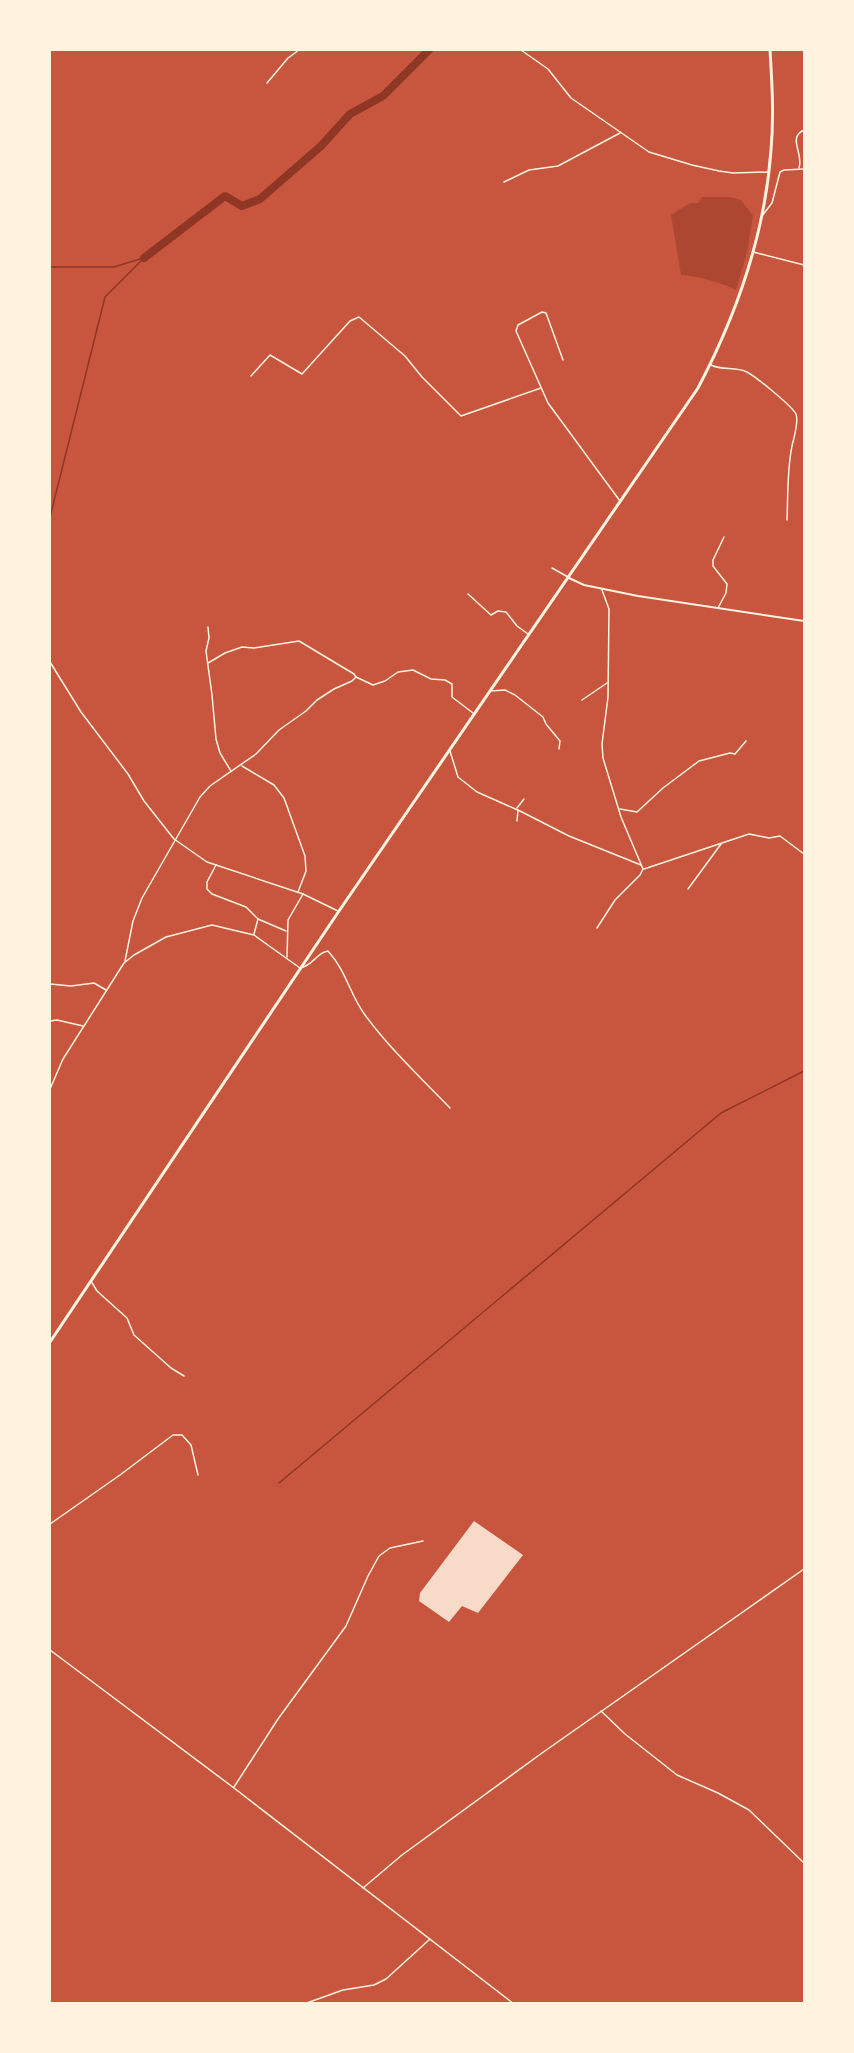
<svg xmlns="http://www.w3.org/2000/svg" width="854" height="2053" font-family="'IBM Plex Sans',sans-serif">
<style>
.green{fill:#ae4732}
.lines{fill:none;stroke-linecap:round;stroke-linejoin:round}
.stream{stroke:#8f3625;stroke-width:1.5}
.river{stroke:#8f3625;stroke-width:8}
.building{fill:#f7dbc8}
.minor{stroke:#fff3e0;stroke-width:1.5}
.tertiary{stroke:#fff3e0;stroke-width:2}
.trunk{stroke:#fff3e0;stroke-width:3}
</style>
<rect width="100%" height="100%" fill="#c8553d"/>
<path class="green" d="M702,197H730L741,200L753,216L747,252L736,290C721,282 697,276 681,275L671,215L690,203H698Z"/>
<g class="lines">
<g class="stream">
<polyline points="50,267 114,267 143,258"/>
<polyline points="50,517 105,297 144,258"/>
<polyline points="279,1483 721,1113 804,1071"/>
</g>
<polyline class="river" points="144,258 225,196 242,206 260,199 321,146 350,114 383,96 429,50"/>
</g>
<polygon class="building" points="474,1521 523,1555 478,1613 462,1606 449,1622 419,1601 420,1593"/>
<g class="lines">
<g class="minor">
<polyline points="521,50 548,69 571,98 649,152 692,165 719,171 733,173 768,172"/>
<polyline points="267,83 288,58 299,50"/>
<path d="M799,168C804,153 787,138 804,130"/>
<polyline points="504,182 529,170 558,166 620,133"/>
<polyline points="762,216 772,203 780,172 784,170 804,169"/>
<polyline points="753,252 804,265"/>
<polyline points="563,360 546,313 542,312 518,325 516,331 548,403 620,501"/>
<path d="M711,365C723,371 735,366 747,372C756,377 791,405 796,414C799,422 794,437 792,446C787,470 788,495 787,520"/>
<polyline points="251,376 270,355 302,374 350,321 359,317 405,356 422,377 461,416 541,388"/>
<polyline points="552,568 568,577"/>
<polyline points="468,594 491,615 498,611 506,612 517,626 528,634"/>
<polyline points="718,608 726,593 727,584 713,566 713,560 724,537"/>
<polyline points="208,627 209,638 206,651 212,695 216,739 220,753 231,771"/>
<polyline points="50,662 81,712 128,774 144,801 174,839 207,862 303,894 338,911"/>
<polyline points="208,663 225,653 242,647 254,648 299,641 354,674 356,677 373,685 385,681 398,672 413,670 431,679 445,680 452,684 452,697 473,713"/>
<polyline points="490,691 505,690 515,695 543,717 546,724 560,741 559,749"/>
<polyline points="582,700 607,683"/>
<polyline points="450,751 458,777 477,792 520,811 569,836 641,865"/>
<polyline points="242,766 274,785 284,798 305,856 306,871 298,892"/>
<polyline points="517,808 524,799"/>
<polyline points="620,809 637,812 663,788 699,761 730,753 735,754 746,741"/>
<polyline points="517,821 518,810"/>
<polyline points="216,865 207,882 207,889 212,894 246,907 258,919 254,934"/>
<polyline points="644,869 749,834 769,838 780,836 804,854"/>
<polyline points="688,889 721,844"/>
<polyline points="258,919 286,931"/>
<polyline points="597,928 615,900 640,875 643,869 621,817 603,758 602,744 608,697 609,609 602,590"/>
<polyline points="287,957 288,920 303,894"/>
<polyline points="125,961 133,921 142,898 200,797 210,786 256,754 279,730 306,711 317,700 334,689 352,681 356,677"/>
<polyline points="50,984 71,986 94,983 106,990"/>
<polyline points="50,1021 57,1020 83,1026"/>
<path d="M50,1089L63,1059L124,963L134,955L166,937L212,925L254,935L300,968C313,966 317,952 328,951C347,972 349,993 365,1015C390,1049 421,1078 450,1108"/>
<polyline points="91,1281 97,1291 127,1318 134,1335 171,1368 184,1376"/>
<polyline points="50,1524 120,1475 173,1435 182,1435 191,1445 198,1475"/>
<polyline points="50,1650 234,1788 514,2004"/>
<polyline points="601,1711 625,1734 677,1775 718,1793 749,1810 804,1863"/>
<polyline points="234,1787 278,1719 346,1626 368,1576 379,1556 390,1548 423,1541"/>
<polyline points="363,1888 402,1855 542,1753 804,1569"/>
<polyline points="304,2004 343,1990 374,1985 386,1979 430,1939"/>
</g>
<polyline class="tertiary" points="569,578 584,585 638,596 804,621"/>
<path class="trunk" d="M50,1342L339,911L698,388C737,314 765,234 771,150C774,116 772,83 770,50"/>
</g>
<rect width="854" height="2053" fill="none" stroke="#fff3e0" stroke-width="102"/>
</svg>
